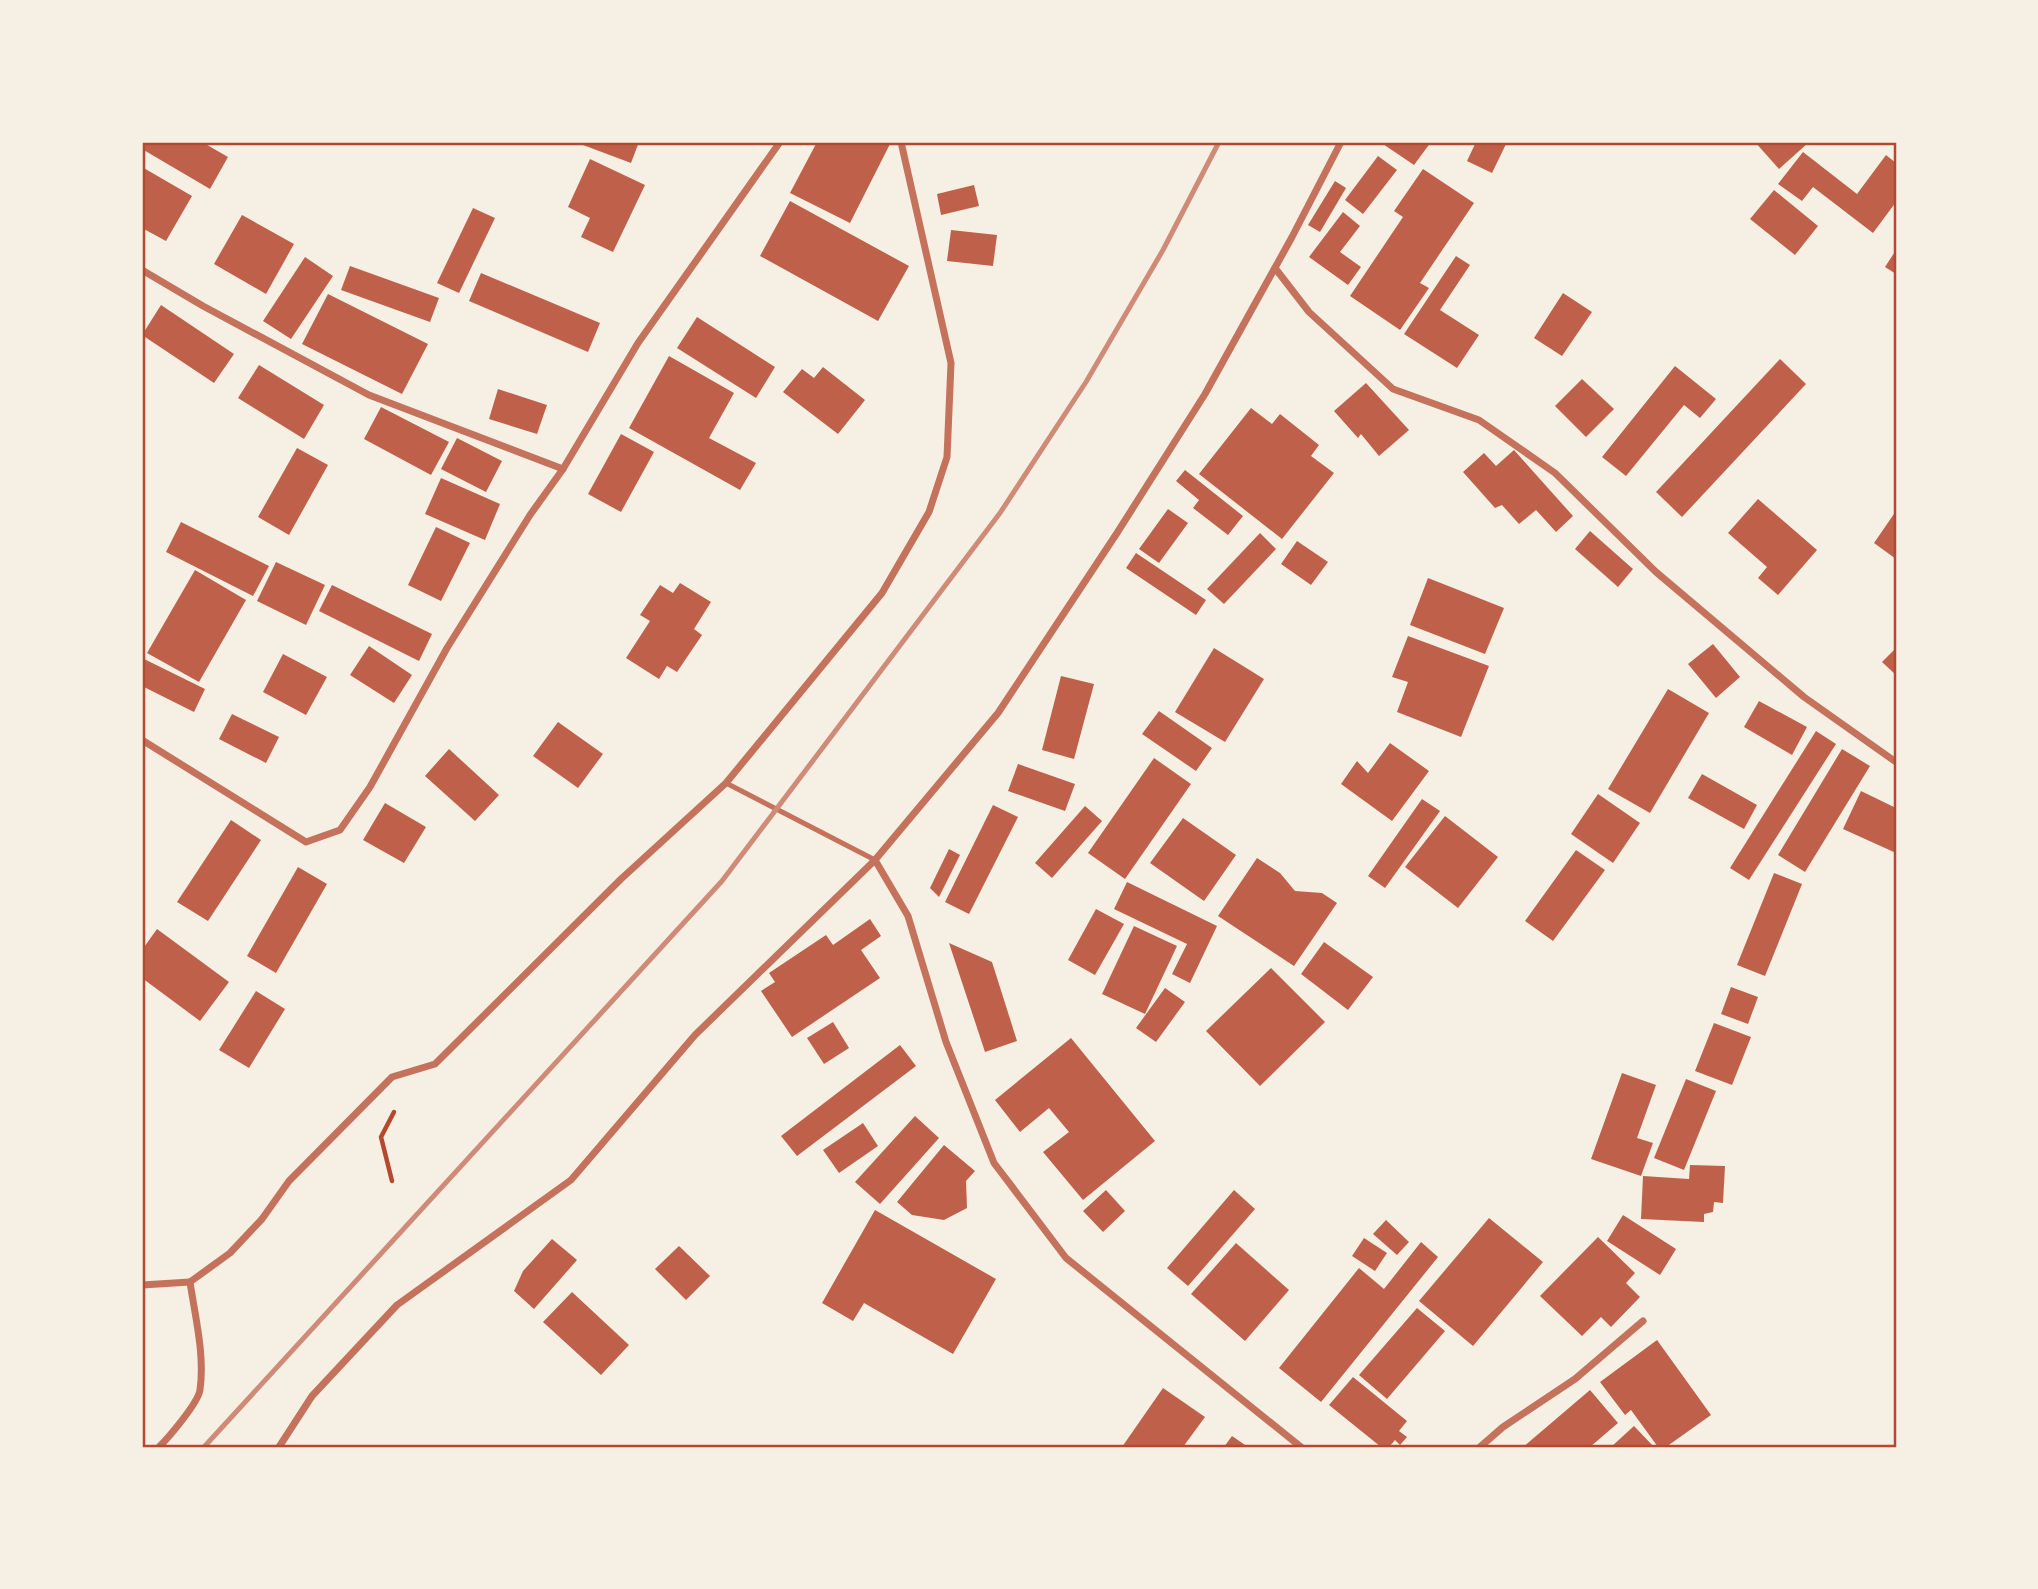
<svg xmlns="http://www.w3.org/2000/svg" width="2038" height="1589" font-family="'PT Sans',sans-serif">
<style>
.building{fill:#bf614a}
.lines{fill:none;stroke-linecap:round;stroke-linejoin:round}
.path{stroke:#b5482f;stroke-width:4.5}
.service{stroke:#c5725c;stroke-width:5}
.minor{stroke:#c5725c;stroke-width:7}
.rail{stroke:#cf8b77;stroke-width:5}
.neatline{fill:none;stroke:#b5482f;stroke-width:2.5}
</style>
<rect width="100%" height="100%" fill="#f6efe4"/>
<g class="building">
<polygon points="142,142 202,142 228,157 210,189 142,149"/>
<polygon points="575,142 639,142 631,163"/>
<polygon points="817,142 891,142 850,223 790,193"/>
<polygon points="1380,142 1431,142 1414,165"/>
<polygon points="1476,142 1507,142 1492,173 1467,161"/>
<polygon points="1755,142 1807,142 1808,143 1779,169"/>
<polygon points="1803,152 1857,194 1886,155 1896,163 1896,202 1873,233 1813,187 1802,201 1778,184"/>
<polygon points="1378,156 1397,170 1363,214 1345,200"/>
<polygon points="590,159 645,185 613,252 581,237 590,218 568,207"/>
<polygon points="142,167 192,196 166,241 142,228"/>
<polygon points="1423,169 1474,203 1420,283 1429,288 1400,330 1350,296 1403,217 1394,211"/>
<polygon points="1335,181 1346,188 1320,232 1308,225"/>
<polygon points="974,185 979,206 941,215 937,194"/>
<polygon points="1774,190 1818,226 1795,255 1750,219"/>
<polygon points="790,201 909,266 878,321 760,256"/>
<polygon points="473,208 495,218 459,293 437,283"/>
<polygon points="1343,212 1360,226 1340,252 1361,267 1348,285 1309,257"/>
<polygon points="242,215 294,244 266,294 214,264"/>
<polygon points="951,230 997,235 993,266 947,261"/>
<polygon points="1896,250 1896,274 1885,267"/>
<polygon points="1456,256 1470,265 1440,310 1479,335 1457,368 1404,334"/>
<polygon points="305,257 333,276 291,339 263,321"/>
<polygon points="350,266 439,298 430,322 341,290"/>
<polygon points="481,273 600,323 588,352 469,301"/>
<polygon points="1563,293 1592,312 1562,356 1534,338"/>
<polygon points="328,294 428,344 402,394 302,344"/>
<polygon points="161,305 234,354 214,383 142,335"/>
<polygon points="697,317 775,367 756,398 677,348"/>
<polygon points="669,356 734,393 709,438 756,463 740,490 629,428"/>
<polygon points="1780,359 1806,384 1682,517 1656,492"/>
<polygon points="259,365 324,405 304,439 238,398"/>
<polygon points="1675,366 1716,399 1700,418 1684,405 1626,476 1602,457"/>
<polygon points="823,367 865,400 838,434 783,392 802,369 814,378"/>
<polygon points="1582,379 1614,409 1586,437 1555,406"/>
<polygon points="1366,383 1409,430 1379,456 1361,434 1358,438 1334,411"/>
<polygon points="498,389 547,405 537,434 489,419"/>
<polygon points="381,407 449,442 431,475 364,439"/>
<polygon points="1251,408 1272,424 1280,414 1319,445 1311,456 1334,473 1282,539 1199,474"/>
<polygon points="621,434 654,452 621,512 588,494"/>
<polygon points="457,438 502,461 486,492 441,469"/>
<polygon points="297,448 328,465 289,535 258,517"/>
<polygon points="1514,450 1573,516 1556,532 1536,510 1519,524 1502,505 1495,508 1463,472 1484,453 1496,466"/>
<polygon points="1185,470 1243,516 1228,535 1193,508 1199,500 1176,481"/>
<polygon points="441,478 500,504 485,540 425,514"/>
<polygon points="1758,499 1817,550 1778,595 1758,578 1767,567 1728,533"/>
<polygon points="1168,509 1188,523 1159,563 1139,549"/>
<polygon points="1896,511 1896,559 1874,543"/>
<polygon points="181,522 269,566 253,596 166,552"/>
<polygon points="436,527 470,543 441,601 408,585"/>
<polygon points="1590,531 1633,569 1618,587 1575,549"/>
<polygon points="1260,533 1276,549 1224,604 1207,589"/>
<polygon points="1297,541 1328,562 1311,585 1281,564"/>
<polygon points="1136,553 1206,600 1196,615 1126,568"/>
<polygon points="276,562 325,585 306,625 257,601"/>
<polygon points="195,570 246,600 199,682 147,653"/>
<polygon points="1428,578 1504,608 1485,654 1410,625"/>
<polygon points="680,583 711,602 694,629 702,635 677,672 667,666 659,679 626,658 650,621 640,615 660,585 673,593"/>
<polygon points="332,585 432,634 419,661 319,611"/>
<polygon points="1408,636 1489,666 1461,737 1397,712 1408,682 1392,677"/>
<polygon points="1713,644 1740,677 1716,698 1688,664"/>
<polygon points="369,646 412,675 394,703 350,675"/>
<polygon points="1214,648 1264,679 1225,742 1175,712"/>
<polygon points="1896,648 1896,675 1882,662"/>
<polygon points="283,654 327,677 306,715 263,692"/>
<polygon points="142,658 205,689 194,712 142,686"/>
<polygon points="1061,676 1094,684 1074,759 1042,750"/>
<polygon points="1668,689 1709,713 1650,813 1608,789"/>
<polygon points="1759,701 1807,727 1792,755 1744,727"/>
<polygon points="1159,711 1212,748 1196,771 1142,734"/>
<polygon points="232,714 279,737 266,763 219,739"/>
<polygon points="558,722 603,754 578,788 533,756"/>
<polygon points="1816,731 1836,744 1749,880 1730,868"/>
<polygon points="1390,743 1429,771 1392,821 1341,784 1357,761 1368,773"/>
<polygon points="449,749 499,795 475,821 425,776"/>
<polygon points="1842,749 1870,766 1805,872 1778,855"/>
<polygon points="1154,758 1191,784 1125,879 1088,853"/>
<polygon points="1018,764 1075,784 1065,811 1008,791"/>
<polygon points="1702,774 1757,805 1744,829 1688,798"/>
<polygon points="1861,791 1896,808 1896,853 1843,829"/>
<polygon points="1598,794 1640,823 1613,863 1571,834"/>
<polygon points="1422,799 1440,811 1385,888 1368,876"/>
<polygon points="385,803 426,827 404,863 363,840"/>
<polygon points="993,805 1018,817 969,914 945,902"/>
<polygon points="1085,806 1102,821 1052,878 1035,863"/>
<polygon points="1445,816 1498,857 1458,908 1405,867"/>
<polygon points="1183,818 1236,855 1204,901 1150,863"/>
<polygon points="231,820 261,840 208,921 177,902"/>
<polygon points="949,849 960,855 939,897 930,888"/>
<polygon points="1576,850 1605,870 1553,941 1525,921"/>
<polygon points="1257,858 1280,873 1295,891 1322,893 1337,903 1294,966 1218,916"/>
<polygon points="298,867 327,884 276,973 247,956"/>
<polygon points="1774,873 1802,884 1765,976 1737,965"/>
<polygon points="1127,882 1217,926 1190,983 1172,974 1187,944 1114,909"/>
<polygon points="1096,909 1124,924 1095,975 1068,960"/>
<polygon points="870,919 881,936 861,950 880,978 792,1037 761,991 775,982 769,973 826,935 833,945"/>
<polygon points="1134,926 1177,946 1145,1014 1102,994"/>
<polygon points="157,929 229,982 200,1021 142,978 142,950"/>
<polygon points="1324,942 1373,977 1348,1010 1301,974"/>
<polygon points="949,943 992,962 1017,1041 985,1052"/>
<polygon points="1271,968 1325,1022 1260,1086 1206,1031"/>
<polygon points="1731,987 1758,997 1748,1024 1721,1014"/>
<polygon points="1165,988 1185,1002 1156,1042 1136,1028"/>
<polygon points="256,991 285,1009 249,1068 219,1050"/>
<polygon points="833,1022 849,1048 824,1064 807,1038"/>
<polygon points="1714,1023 1751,1037 1732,1085 1695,1071"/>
<polygon points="1071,1038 1155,1141 1083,1200 1043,1152 1069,1132 1049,1108 1020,1132 995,1100"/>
<polygon points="900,1045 916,1066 797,1156 781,1136"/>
<polygon points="1622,1073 1656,1085 1637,1138 1653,1143 1641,1176 1591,1159"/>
<polygon points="1686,1079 1716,1091 1684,1170 1654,1158"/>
<polygon points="915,1116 939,1138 880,1204 855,1182"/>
<polygon points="863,1123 878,1146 839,1173 823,1150"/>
<polygon points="944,1145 975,1171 966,1181 967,1208 944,1220 912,1215 897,1202"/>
<polygon points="1690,1165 1725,1166 1723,1203 1714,1202 1713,1212 1704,1214 1704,1222 1641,1219 1643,1176 1689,1179"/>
<polygon points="1106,1190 1125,1211 1103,1232 1083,1211"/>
<polygon points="1234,1190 1255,1209 1188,1286 1167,1268"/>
<polygon points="875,1210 996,1279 953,1354 864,1303 853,1321 822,1303"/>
<polygon points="1623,1215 1676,1249 1660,1275 1607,1241"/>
<polygon points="1489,1218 1543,1262 1473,1346 1419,1301"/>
<polygon points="1386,1220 1409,1242 1397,1255 1373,1234"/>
<polygon points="1598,1237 1635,1273 1626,1283 1640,1297 1611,1327 1601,1317 1582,1336 1540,1296"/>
<polygon points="1364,1238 1387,1253 1375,1271 1352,1256"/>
<polygon points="552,1239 577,1260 534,1309 514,1291 523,1271"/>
<polygon points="1421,1242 1438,1257 1321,1402 1279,1368 1359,1268 1384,1289"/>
<polygon points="1236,1243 1289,1290 1245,1341 1191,1294"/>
<polygon points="679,1246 710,1276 686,1300 655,1269"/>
<polygon points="572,1292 629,1345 601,1375 543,1322"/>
<polygon points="1417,1308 1445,1331 1387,1399 1359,1375"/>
<polygon points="1657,1340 1711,1415 1666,1447 1658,1447 1631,1410 1625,1415 1600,1382"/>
<polygon points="1353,1377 1407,1421 1399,1431 1407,1437 1400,1445 1395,1440 1389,1447 1381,1447 1329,1405"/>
<polygon points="1163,1388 1205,1417 1183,1447 1122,1447"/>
<polygon points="1590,1390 1618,1423 1590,1447 1523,1447"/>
<polygon points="1634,1426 1654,1447 1611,1447"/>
<polygon points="1232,1436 1248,1447 1224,1447"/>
</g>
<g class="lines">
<polyline class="path" points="392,1181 381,1137 394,1112"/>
<polyline class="service" points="726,783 875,860"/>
<g class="minor">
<polyline points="1275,268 1309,312 1393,389 1479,420 1555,473 1656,572 1804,697 1896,762"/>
<polyline points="142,270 203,306 369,395 563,469"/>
<polyline points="142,740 306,842 340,830 370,787 447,648 530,515 563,469 638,343 780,142"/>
<polyline points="875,860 908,916 946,1042 994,1163 1066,1258 1301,1447"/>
<polyline points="142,1285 190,1282"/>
<path d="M159,1447C169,1437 198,1403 200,1390C205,1355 195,1316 190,1282L230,1253L262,1219L289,1181L392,1077L435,1064L621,879L726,783L882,593L929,512L947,457L951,363L901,142"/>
<polyline points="279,1447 312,1396 397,1305 571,1180 695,1035 875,860 998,713 1117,533 1205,394 1292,237 1341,142"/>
<polyline points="1480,1447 1503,1427 1575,1379 1643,1321"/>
</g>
<polyline class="rail" points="204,1447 722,881 1000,513 1086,382 1163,250 1219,142"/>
</g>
<rect width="2038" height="1589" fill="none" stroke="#f6efe4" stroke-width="287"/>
<rect x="144" y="144" width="1751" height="1302" class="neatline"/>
</svg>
